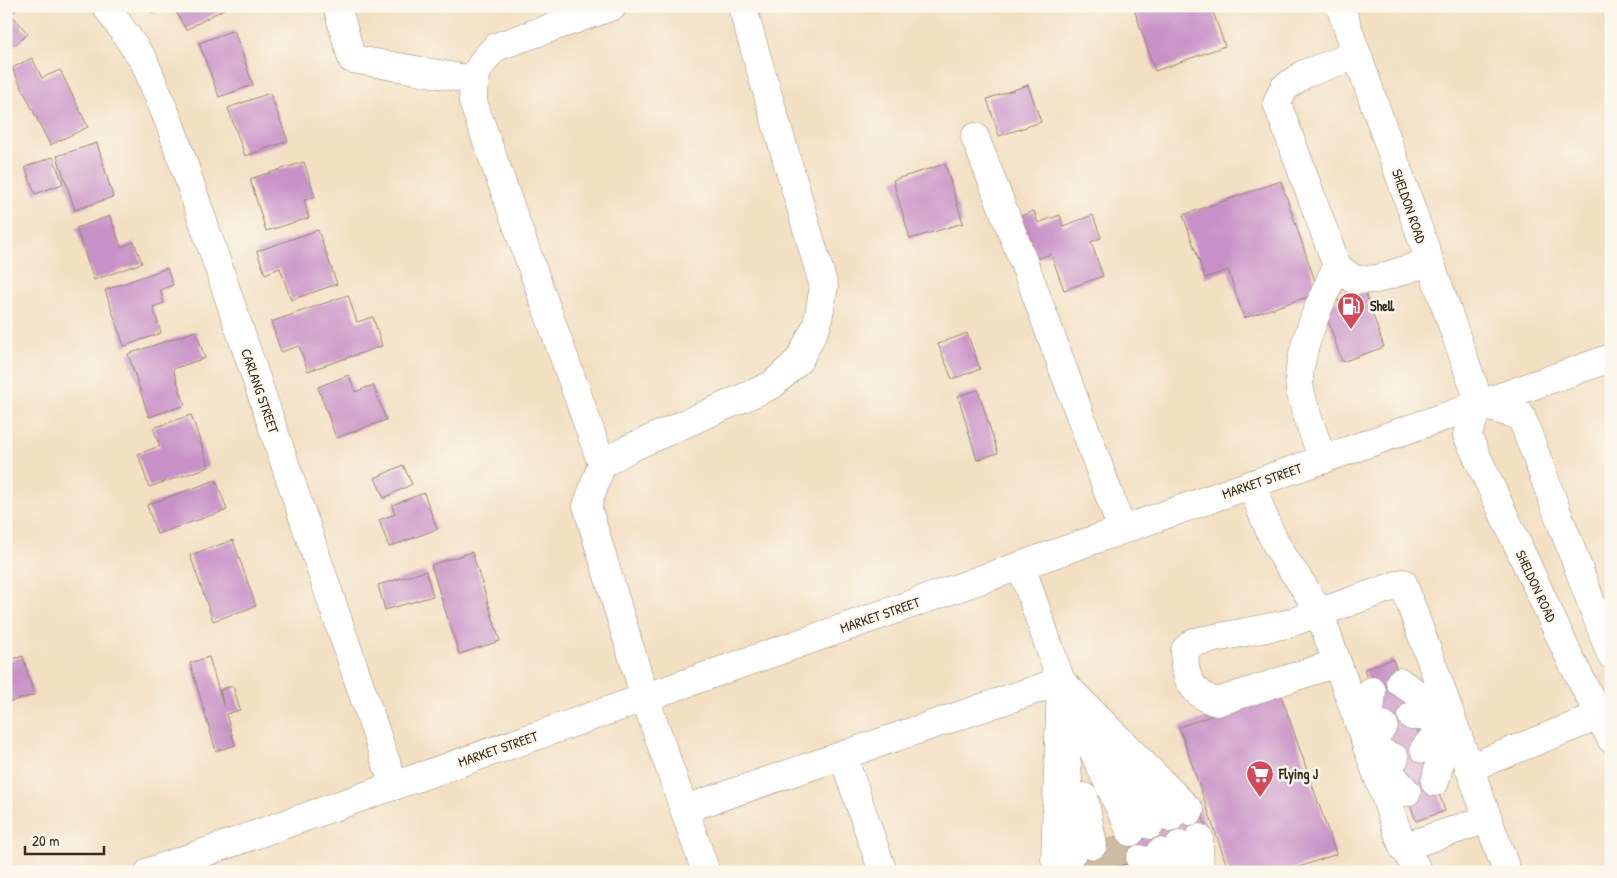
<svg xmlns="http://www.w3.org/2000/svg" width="1617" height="878" font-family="'Patrick Hand',sans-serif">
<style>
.building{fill:#c891c7}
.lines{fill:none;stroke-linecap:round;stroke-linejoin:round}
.minor-tunnel{stroke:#cebba1;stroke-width:28;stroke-dasharray:28 14;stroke-linecap:butt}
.minor-casing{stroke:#978470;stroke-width:29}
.major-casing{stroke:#978470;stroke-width:29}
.minor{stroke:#fff;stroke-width:28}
.major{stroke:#fff;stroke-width:28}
.labels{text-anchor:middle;stroke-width:5;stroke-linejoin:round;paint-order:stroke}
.street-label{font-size:14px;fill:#3b2a1e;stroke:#fbf7ec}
.poi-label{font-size:14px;font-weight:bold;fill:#3b2a1e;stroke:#fbf7ec;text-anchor:start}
</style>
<rect width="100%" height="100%" fill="#fbf7ec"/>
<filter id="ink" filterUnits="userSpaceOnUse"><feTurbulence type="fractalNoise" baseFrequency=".02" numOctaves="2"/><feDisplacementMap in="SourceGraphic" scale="10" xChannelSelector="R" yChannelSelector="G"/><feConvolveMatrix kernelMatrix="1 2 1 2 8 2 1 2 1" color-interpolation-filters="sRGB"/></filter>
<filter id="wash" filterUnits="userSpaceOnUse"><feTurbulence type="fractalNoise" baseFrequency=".0096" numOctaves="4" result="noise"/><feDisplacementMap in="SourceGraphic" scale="20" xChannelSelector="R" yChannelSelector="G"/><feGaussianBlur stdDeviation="1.12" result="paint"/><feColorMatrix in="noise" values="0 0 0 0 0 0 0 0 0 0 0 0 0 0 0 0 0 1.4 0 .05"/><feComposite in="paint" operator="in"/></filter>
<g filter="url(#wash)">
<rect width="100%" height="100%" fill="#f3dfc2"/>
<g id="blocks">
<g class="building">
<polygon points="6,6 15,6 17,9 11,14 28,34 6,52"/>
<polygon points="148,6 165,6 152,13"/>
<polygon points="173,6 229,6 186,30"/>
<polygon points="1133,6 1211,6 1225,46 1155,71"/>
<polygon points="234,30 253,85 219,97 199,43"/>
<polygon points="32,58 42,78 60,70 88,127 50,145 12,68"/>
<polygon points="1028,85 1041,122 999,136 987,99"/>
<polygon points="270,93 288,141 245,156 228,108"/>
<polygon points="97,143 113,197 75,210 57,156"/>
<polygon points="53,157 63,184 35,194 25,167"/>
<polygon points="304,162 315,197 304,200 309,218 266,231 250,179"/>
<polygon points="945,164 963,223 910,239 893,180"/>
<polygon points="1281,181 1319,293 1244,318 1228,270 1205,278 1183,215"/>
<polygon points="1034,211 1038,223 1060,215 1063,226 1093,215 1101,238 1091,242 1103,276 1064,290 1051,254 1024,263 1009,220"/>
<polygon points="110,216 121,247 134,242 142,263 94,280 76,228"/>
<polygon points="318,230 337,284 291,300 280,268 265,274 257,251"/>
<polygon points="167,268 173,285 160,290 164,303 153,307 161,333 124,346 105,290"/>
<polygon points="1365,292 1384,347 1342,362 1323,306"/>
<polygon points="348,295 357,322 373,317 382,346 308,371 299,346 281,352 271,322"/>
<polygon points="196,331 205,358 173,369 185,405 149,417 128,354"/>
<polygon points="967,333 980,369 952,379 938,344"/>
<polygon points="349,375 355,392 373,385 386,420 336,438 318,387"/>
<polygon points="978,390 998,453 977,460 958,396"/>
<polygon points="191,415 209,467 149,487 138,454 160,446 153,428"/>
<polygon points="403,465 412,484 384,498 375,478"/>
<polygon points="216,480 227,510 157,534 147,505"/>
<polygon points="424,493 437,529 389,547 379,520 395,514 392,505"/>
<polygon points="233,540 256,606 213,621 190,555"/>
<polygon points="472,552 500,641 459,654 431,565"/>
<polygon points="426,571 433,596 385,610 378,585"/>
<polygon points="23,656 34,695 6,703 6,661"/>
<polygon points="209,657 224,708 220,690 233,686 240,710 226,714 235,745 216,751 190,663"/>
<polygon points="1393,659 1445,811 1416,821 1364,669"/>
<polygon points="1280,692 1336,854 1285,872 1229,872 1179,727"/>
<polygon points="1199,807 1209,834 1104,872 1050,872 1047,861"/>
</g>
</g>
</g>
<g filter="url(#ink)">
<use href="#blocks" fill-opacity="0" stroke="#978470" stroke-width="1"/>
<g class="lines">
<g class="minor-tunnel">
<polyline points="1112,838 1122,866"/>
<polyline points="1093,845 1103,872"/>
<polyline points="1073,852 1079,872"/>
</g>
<g class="minor-casing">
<g id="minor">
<polyline points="106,6 144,61 171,127 394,786"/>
<polyline points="337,6 352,59 473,80"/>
<polyline points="1356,55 1304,74 1284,88 1277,103 1337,266 1354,280 1377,279 1429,262"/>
<polyline points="975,137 1032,284 1122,530"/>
<path d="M1323,460C1315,437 1305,413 1300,390C1294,358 1323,296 1337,266"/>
<path d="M602,464L473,102C473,76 477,66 496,47L613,6"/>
<path d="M1252,484C1260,509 1269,534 1283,556C1295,576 1309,592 1319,612L1403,847L1419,872"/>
<path d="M1337,663L1217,702C1193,695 1182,676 1185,650L1194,642L1287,624L1403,583L1507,872"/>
<polyline points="1400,682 1451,717 1412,716"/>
<polyline points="1372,691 1367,747 1384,725"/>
<polyline points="1079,720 1131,832"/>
<polyline points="1424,749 1451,717 1435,782"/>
<polyline points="843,756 883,872"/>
<polyline points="1395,758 1367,747 1407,792"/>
<polyline points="1469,768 1599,716"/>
<polyline points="1129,790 1150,825"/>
<polyline points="1084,797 1093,845"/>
<polyline points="685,809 1061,681 1021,566"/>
<polyline points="1170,818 1061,681 1190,811"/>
<polyline points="1199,838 1200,872"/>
<polyline points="1179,845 1183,872"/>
<polyline points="1403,847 1488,819"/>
<polyline points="1160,852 1165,872"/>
<polyline points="1055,859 1061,681 1073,852"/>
<polyline points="1140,859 1145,872"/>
<polyline points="149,872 1611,358"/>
<polyline points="706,872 645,698 587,506 602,464 628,449 772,385 799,360 817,325 824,287 742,6"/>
</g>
</g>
<g class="major-casing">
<g id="major">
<polyline points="1340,6 1480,404 1467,435 1568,654 1611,739"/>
<polyline points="1480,404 1521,416 1611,655"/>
</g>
</g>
<use href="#minor" class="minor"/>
<use href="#major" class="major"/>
</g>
</g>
<defs>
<g id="fuel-pin" transform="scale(1.4375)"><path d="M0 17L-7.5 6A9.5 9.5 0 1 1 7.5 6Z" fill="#d1495b" stroke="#fbf7ec"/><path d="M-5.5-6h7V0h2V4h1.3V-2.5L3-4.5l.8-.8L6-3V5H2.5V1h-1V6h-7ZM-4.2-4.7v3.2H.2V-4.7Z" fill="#fff"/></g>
<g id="supermarket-pin" transform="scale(1.4375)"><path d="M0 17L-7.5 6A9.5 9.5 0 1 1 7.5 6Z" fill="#d1495b" stroke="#fbf7ec"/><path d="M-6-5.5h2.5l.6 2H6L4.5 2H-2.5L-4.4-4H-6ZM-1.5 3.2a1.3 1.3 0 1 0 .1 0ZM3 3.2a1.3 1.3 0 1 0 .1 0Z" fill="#fff"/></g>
</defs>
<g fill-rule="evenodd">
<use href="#fuel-pin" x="1351" y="306"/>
<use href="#supermarket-pin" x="1260" y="774"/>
</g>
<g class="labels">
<g class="street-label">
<text transform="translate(1409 206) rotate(71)" y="5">SHELDON ROAD</text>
<text transform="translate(260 391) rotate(71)" y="5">CARLANG STREET</text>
<text transform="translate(1262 481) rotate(-19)" y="5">MARKET STREET</text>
<text transform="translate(1536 586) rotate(65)" y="5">SHELDON ROAD</text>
<text transform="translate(880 615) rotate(-19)" y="5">MARKET STREET</text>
<text transform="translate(498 749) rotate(-19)" y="5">MARKET STREET</text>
</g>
<g class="poi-label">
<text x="1370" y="311">Shell</text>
<text x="1279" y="779">Flying J</text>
</g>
</g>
<rect width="1617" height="878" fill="none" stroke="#fbf7ec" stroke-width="25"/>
<path d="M25 846v8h79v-8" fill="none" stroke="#3b2a1e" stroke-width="2.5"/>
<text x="32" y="846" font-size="15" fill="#3b2a1e" stroke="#fbf7ec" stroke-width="4" paint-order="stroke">20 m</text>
</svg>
